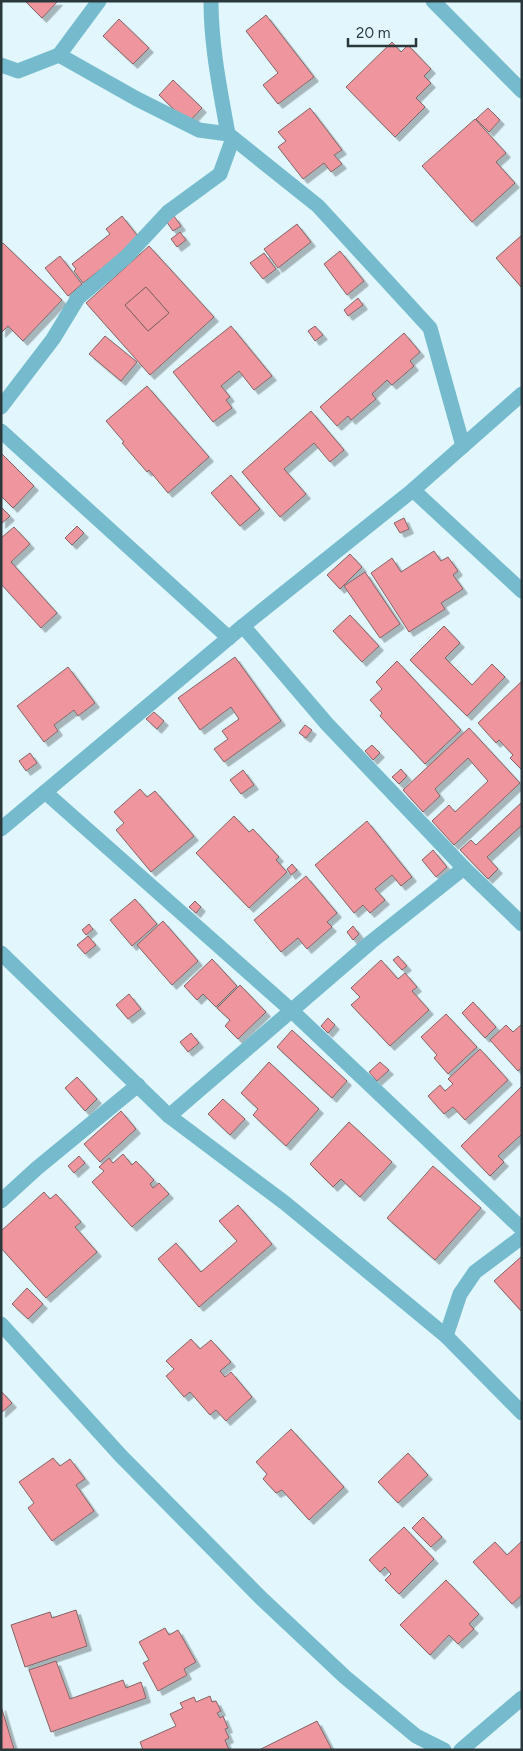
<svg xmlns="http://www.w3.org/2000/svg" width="523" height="1751" font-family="Figtree,sans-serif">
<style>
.building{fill:#ee959d;stroke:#846466;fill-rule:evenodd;filter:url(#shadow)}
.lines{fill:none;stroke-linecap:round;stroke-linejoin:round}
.street{stroke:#75bbcd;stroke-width:15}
</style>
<defs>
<filter id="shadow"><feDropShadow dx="4.5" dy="4.5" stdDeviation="0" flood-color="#0004"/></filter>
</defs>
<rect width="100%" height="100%" fill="#e1f7fd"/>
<g class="building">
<polygon points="25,1 58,1 42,18"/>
<polygon points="266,15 314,77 278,104 263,85 278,73 246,31"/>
<polygon points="119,19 149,48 133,64 103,36"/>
<polygon points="392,42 401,52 408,45 431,69 424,76 431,83 416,98 425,107 395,137 346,87"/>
<polygon points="173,80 202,108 188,123 159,95"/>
<polygon points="310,108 342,150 334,155 342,164 331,172 324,163 303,179 278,147 286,141 278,132"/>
<polygon points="488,108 500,120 489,132 476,119"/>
<polygon points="475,119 506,153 496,162 515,183 472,222 422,166"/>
<polygon points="122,216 140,239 83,283 74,271 76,269 72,264 110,234 106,229"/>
<polygon points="174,216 181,226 173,231 166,221"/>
<polygon points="297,224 311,242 278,268 264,249"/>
<polygon points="180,232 186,240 177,247 171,239"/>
<polygon points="522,235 522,288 496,258"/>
<polygon points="3,243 62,300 23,341 8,326 1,333 1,245"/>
<path d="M149,246L214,317L150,375L86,303ZM146,287L169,313L148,331L125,305Z"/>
<polygon points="340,251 364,281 347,295 324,264"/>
<polygon points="264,253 276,269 263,279 250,263"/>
<polygon points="60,256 82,284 68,296 45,268"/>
<polygon points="146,287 169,313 148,331 125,305"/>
<polygon points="358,298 363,305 348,316 344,310"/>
<polygon points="231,326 272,376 254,390 239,371 221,386 230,397 226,400 232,408 213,422 173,372"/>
<polygon points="315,326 323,335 315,341 308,331"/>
<polygon points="404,333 420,352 410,361 414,366 392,385 387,380 372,394 376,399 351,420 348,416 337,426 320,407"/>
<polygon points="105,336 137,362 121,381 89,354"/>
<polygon points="147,386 209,457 168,493 149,470 147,472 122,443 124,442 106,421"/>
<polygon points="311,411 344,450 330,462 314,443 284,469 306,494 280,517 242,472"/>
<polygon points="1,453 34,486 13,508 1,496"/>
<polygon points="231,475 260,509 240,526 211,493"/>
<polygon points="1,507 10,516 1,524"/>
<polygon points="404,518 409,529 400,533 394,523"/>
<polygon points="77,526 84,533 72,545 65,538"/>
<polygon points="14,527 30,544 11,562 57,613 41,628 1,584 1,538"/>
<polygon points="434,551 441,561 448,557 458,571 453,575 463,589 441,603 445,609 409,632 371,573 392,558 401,572"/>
<polygon points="350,554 362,567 340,589 327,575"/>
<polygon points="365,572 400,624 380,638 344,586"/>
<polygon points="350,615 379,646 362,662 333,631"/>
<polygon points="444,626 460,643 445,658 472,685 492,664 505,677 467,716 410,660"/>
<polygon points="235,657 281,721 224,762 214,749 228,739 222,731 239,719 231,707 200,730 178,698"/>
<polygon points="397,661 461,730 425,764 380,716 382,713 370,700 382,689 376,682"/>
<polygon points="68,667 95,703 78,716 74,710 54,725 58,731 44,742 17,706"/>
<polygon points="522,681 522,770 510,758 513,755 499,740 496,743 478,723"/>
<polygon points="154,712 164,721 157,729 146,719"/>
<polygon points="305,725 312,730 306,738 299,733"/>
<polygon points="469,728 520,783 454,845 432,821 449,805 455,812 488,781 468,758 435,789 440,796 423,812 403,790"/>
<polygon points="372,745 380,753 373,760 365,751"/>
<polygon points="30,753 37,763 26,771 19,761"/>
<polygon points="401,769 407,776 399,784 392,777"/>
<polygon points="243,770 254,785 241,794 230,780"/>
<polygon points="140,789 147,797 155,791 194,836 151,872 116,830 124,823 114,812"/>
<polygon points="522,802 522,825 487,857 498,869 488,879 460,850 471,840 476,845"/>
<polygon points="234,816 249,832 253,829 279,857 276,860 287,872 249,908 196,853"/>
<polygon points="367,821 412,877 401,886 392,875 375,889 385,900 370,913 363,905 354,913 315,865"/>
<polygon points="433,850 447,867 436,877 422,860"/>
<polygon points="292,864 297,870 291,875 287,869"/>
<polygon points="306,876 337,913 327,922 332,927 307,949 298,938 281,952 254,920"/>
<polygon points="135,899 157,924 132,946 110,920"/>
<polygon points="195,901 201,907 196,913 189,907"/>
<polygon points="163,921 198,961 172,985 137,945"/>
<polygon points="89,924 93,929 86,935 82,930"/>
<polygon points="353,926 359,934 353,940 347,932"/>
<polygon points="88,936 96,945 85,954 77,945"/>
<polygon points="398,956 407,966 402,970 393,960"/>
<polygon points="212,959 237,986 216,1007 203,994 197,1000 184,986"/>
<polygon points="381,960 398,979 405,973 417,987 412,991 429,1010 390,1046 351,1005 360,997 351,988"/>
<polygon points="240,985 266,1012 238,1039 225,1026 230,1020 217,1008"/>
<polygon points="129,994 141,1009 128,1019 116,1005"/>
<polygon points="473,1002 496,1027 485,1038 462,1013"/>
<polygon points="446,1014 477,1047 448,1074 434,1058 437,1055 421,1037"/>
<polygon points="328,1018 335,1025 328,1033 321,1026"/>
<polygon points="522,1024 522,1067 518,1071 490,1040 506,1025 513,1032"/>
<polygon points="292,1030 347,1081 332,1098 277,1047"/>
<polygon points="191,1033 199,1043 188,1052 180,1042"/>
<polygon points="480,1049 508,1080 465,1120 453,1107 444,1114 428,1096 440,1085 445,1091 453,1084 448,1079"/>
<polygon points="269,1062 319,1109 286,1146 253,1115 258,1109 241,1093"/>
<polygon points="380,1062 389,1070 377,1081 369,1072"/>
<polygon points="77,1077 97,1099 85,1111 65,1088"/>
<polygon points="522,1086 522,1134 498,1156 504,1162 490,1176 461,1146"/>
<polygon points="223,1099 245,1119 230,1135 208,1114"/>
<polygon points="121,1111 136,1129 100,1162 84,1144"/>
<polygon points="349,1122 392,1162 360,1197 341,1179 333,1187 310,1164"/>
<polygon points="123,1154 132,1165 136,1161 154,1180 150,1184 153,1188 159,1183 169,1194 132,1227 92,1182 104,1171 99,1167 109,1158 113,1163"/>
<polygon points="79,1156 85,1163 74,1173 68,1166"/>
<polygon points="433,1166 481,1208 435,1260 387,1218"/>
<polygon points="44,1192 50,1199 56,1194 81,1222 75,1227 97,1252 46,1298 1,1248 1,1231"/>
<polygon points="238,1205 272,1244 199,1307 158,1259 176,1243 201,1272 237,1241 219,1221"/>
<polygon points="522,1256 522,1312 494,1281"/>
<polygon points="27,1288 43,1304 28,1319 12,1304"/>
<polygon points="191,1339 200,1349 211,1340 231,1362 220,1371 225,1377 231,1372 252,1397 226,1421 216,1410 210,1415 190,1392 184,1397 166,1376 174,1369 166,1361"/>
<polygon points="1,1391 12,1403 1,1413"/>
<polygon points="291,1429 344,1487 309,1520 282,1490 276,1493 263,1479 267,1474 256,1462"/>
<polygon points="408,1453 428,1475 398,1503 378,1482"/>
<polygon points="53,1458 60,1466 70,1459 85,1479 76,1485 94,1511 52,1541 28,1508 34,1503 19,1482"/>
<polygon points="423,1517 442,1537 431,1547 412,1528"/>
<polygon points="404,1527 434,1559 399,1594 385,1580 391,1574 385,1567 380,1572 369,1560"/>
<polygon points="522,1541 522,1595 512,1604 473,1562 495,1542 507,1555"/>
<polygon points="446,1580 479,1614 469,1624 474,1629 458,1644 449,1635 430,1655 400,1625"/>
<polygon points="76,1610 87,1646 25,1667 11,1625 50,1612 52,1618"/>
<polygon points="165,1628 169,1635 178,1630 196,1662 184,1669 187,1675 158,1691 143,1663 149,1660 139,1642"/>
<polygon points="56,1661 70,1699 123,1680 126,1688 141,1682 146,1698 51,1732 29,1670"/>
<polygon points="210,1696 212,1702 216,1701 221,1711 217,1713 220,1718 223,1716 228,1728 225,1729 229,1738 225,1740 229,1750 143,1750 140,1742 176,1726 170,1714 183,1708 180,1703 194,1697 196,1702"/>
<polygon points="1,1706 14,1749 13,1750 1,1750"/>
<polygon points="317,1721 332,1750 261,1750 261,1749"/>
</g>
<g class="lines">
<g class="street">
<path d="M211,1C211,46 220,90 228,134L318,206L430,328L463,446"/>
<polyline points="433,1 522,91"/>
<polyline points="59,55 99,1"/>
<polyline points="1,65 18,71 59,55 137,99 199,130 228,134"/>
<polyline points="1,407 53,339 78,298 126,257 168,212 220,174 233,138"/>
<polyline points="1,431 229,638"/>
<polyline points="413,490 522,591"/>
<polyline points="243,626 327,724 464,868 522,924"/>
<polyline points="45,792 292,1011 522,1229"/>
<polyline points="1,829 243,626 413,490 522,394"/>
<polyline points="1,953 169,1116 285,1203 446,1336 522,1413"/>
<polyline points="169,1116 371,942 464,868"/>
<polyline points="1,1201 36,1169 138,1085"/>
<polyline points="1,1324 121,1456 261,1598 345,1677 416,1736 444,1750"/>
<polyline points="446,1336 460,1294 475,1272 522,1237"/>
<polyline points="461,1750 522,1698"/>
</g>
</g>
<rect width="523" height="1751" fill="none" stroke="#2a383c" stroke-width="5"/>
<path d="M348 38v8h68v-8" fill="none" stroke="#2a383c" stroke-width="2.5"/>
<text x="356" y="38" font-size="15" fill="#2a383c" stroke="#e1f7fd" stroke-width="4" paint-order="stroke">20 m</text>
</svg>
